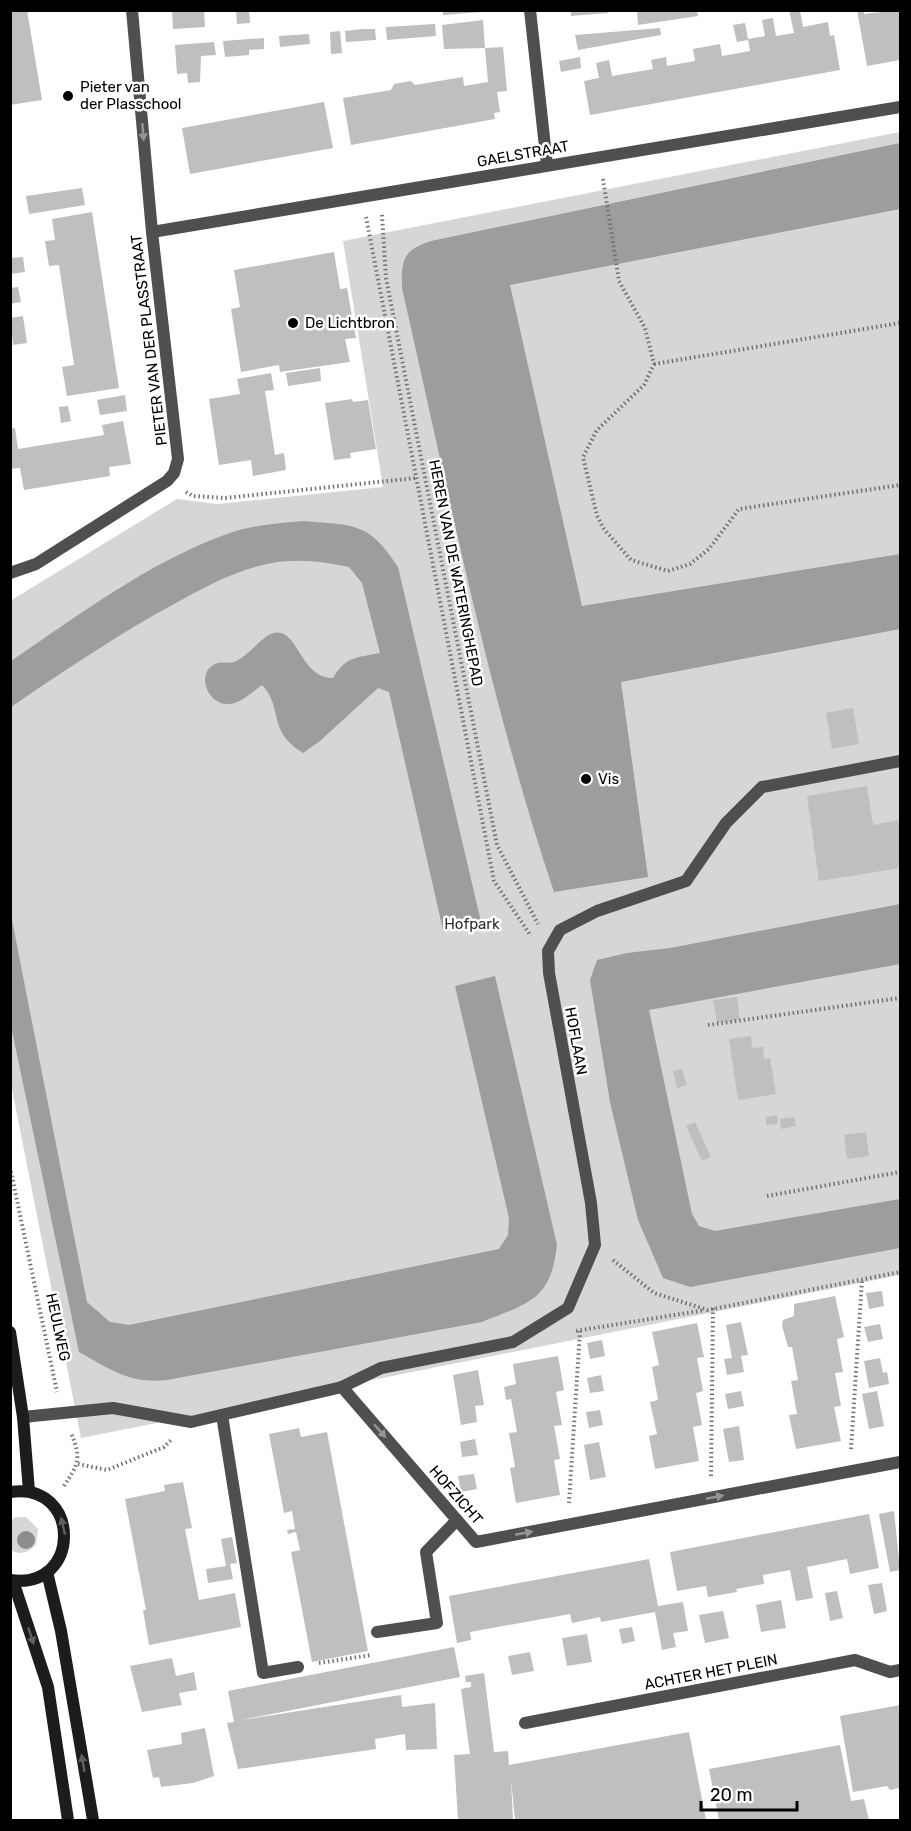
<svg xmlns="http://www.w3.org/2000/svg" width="911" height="1831" font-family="Rubik,sans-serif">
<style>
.green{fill:#d6d6d6}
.water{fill:#9d9d9d}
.building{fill:#bfbfbf}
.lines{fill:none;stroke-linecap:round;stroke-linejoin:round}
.path{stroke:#717171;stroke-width:4;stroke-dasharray:1.5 3;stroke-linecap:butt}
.lane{stroke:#4f4f4f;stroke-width:12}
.street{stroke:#4f4f4f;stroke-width:12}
.secondary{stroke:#1c1c1c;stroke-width:12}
.tree{fill:#8c8c8c}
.oneway{fill:#959595}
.oneway2{fill:#606060}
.poi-dot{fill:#000;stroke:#fff;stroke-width:2}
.labels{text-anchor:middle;stroke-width:5;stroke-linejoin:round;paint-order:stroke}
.poi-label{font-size:15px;fill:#000;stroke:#fff;text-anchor:start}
.street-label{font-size:15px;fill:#000;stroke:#fff}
.park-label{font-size:15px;fill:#2d2d2d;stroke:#fff}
</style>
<rect width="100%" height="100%" fill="#fff"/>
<g class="green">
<polygon points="900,132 900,1275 81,1438 11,1084 10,601 177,499 218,504 383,487 343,241"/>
<path d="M16,1517H26L38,1529L36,1545C28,1552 21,1556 11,1550V1520Z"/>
</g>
<g class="water">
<path d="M900,143V209L510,285L582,606L900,554V629L621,682L648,877L554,892C488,695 448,490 402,288C401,260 403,250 431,241Z"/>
<path d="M304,521C355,526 368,521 398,567L481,922L443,930L389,692L378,688L320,741L303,753C266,730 284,708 262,685C252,692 240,705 226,704C207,703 196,673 215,664C221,661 228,664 234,662C247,657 261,638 271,634C298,623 299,679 333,678C346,656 356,658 380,653L362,583L349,567C321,561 294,558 267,564C234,571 203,588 174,604C117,635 64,671 11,707V661C79,615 149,562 227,534C252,525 278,523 304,521Z"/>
<polygon points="900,904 900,964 649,1010 692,1214 699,1226 715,1231 900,1199 900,1248 690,1287 663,1278 638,1220 610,1102 590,980 597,960 627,953 670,948"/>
<path d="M11,915L87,1302L110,1322L129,1325L499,1249L508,1235L509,1218L455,986L495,976L557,1245C551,1300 529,1303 482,1322L167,1380C130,1384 111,1370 79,1352L11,1026Z"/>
</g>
<g class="building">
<polygon points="10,10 27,10 42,100 10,105"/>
<polygon points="177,10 204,10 205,27 173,29 172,11"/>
<polygon points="236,10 249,10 250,23 237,24"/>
<polygon points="443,10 482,10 482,12 443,15"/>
<polygon points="571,10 608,10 608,13 571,16"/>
<polygon points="637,10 697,10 698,16 638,25"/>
<polygon points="789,10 800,10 803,27 828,22 830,36 834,35 840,70 590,115 584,81 599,78 596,63 609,60 612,76 653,69 651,60 666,57 667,66 695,61 693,49 720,44 722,56 750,51 748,40 737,42 733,25 745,23 748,39 765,36 762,20 773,18 776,36 794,33"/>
<polygon points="857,10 864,10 864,14 900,10 900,60 867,66"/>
<polygon points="483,20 485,48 444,49 442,25"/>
<polygon points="435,24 436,36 387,40 386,27"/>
<polygon points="660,28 661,35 578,50 575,35"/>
<polygon points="362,29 375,29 376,40 346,42 345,31"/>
<polygon points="340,31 342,53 331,54 330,32"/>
<polygon points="309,34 310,44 280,47 279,36"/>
<polygon points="264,38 264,49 249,50 249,55 225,57 223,41"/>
<polygon points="214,42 216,55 201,56 200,82 188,83 187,73 177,74 175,45"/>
<polygon points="503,47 507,91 497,92 500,112 494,113 495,119 351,145 343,98 391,90 394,84 411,81 415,85 463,77 464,86 488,82 485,48"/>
<polygon points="580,57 581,68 561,72 559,61"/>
<polygon points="324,102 333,148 190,174 182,128"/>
<polygon points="82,188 85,205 29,214 26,196"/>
<polygon points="92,212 119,388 67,396 62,367 74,365 59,265 49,266 45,241 55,240 52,219"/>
<polygon points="334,252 340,289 347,288 356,338 345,339 350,362 280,372 279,365 241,372 231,309 240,307 234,270"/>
<polygon points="23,257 25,272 10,274 10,258"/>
<polygon points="18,287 21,302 10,304 10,288"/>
<polygon points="23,316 27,343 13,345 10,318"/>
<polygon points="320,368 321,381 288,386 286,373"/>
<polygon points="271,373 274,390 265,391 275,455 284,453 286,470 253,476 251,460 219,465 209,399 240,394 237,379"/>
<polygon points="125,395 127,411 100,415 97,400"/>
<polygon points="352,399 353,402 368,400 376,449 350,453 351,458 334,460 325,403"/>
<polygon points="68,406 71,421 61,423 59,407"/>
<polygon points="123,421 131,464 109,467 110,476 24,490 20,468 10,469 10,429 15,428 18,449 104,435 102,425"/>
<polygon points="853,708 859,744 832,749 826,713"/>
<polygon points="867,786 873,825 900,820 900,868 819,881 807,796"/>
<polygon points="737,997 740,1020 717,1023 713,1000"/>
<polygon points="751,1036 752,1048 763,1047 764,1059 770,1058 776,1094 738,1100 729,1039"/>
<polygon points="682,1069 687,1085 677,1088 673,1071"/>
<polygon points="777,1115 778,1124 766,1125 766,1117"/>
<polygon points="794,1117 796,1126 781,1129 780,1119"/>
<polygon points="695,1122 711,1157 702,1161 686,1126"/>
<polygon points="866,1132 869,1156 847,1159 844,1135"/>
<polygon points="882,1291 884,1306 869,1309 866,1293"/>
<polygon points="835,1296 844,1337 837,1339 843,1372 835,1373 841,1406 834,1407 841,1441 796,1449 789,1415 797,1414 791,1381 798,1380 792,1347 788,1347 782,1326 783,1320 794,1316 794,1304"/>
<polygon points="741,1322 748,1355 741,1356 744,1372 727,1375 724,1359 732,1358 726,1325"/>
<polygon points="697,1323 704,1357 697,1358 703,1391 696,1393 702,1425 693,1427 699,1461 655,1469 649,1436 657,1434 650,1402 658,1400 652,1367 659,1365 652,1332"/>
<polygon points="880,1324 883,1339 868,1342 864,1327"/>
<polygon points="602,1340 605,1356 590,1359 587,1343"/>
<polygon points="558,1356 564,1390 556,1392 562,1425 554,1426 560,1459 554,1460 560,1495 516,1503 510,1468 515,1467 509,1433 517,1432 511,1399 506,1400 504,1387 516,1384 513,1364"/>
<polygon points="880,1358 883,1373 887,1372 889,1384 869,1388 864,1361"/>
<polygon points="478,1370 484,1405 475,1406 477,1422 461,1425 453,1375"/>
<polygon points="601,1375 604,1391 590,1393 587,1378"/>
<polygon points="741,1391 744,1406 728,1409 725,1394"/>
<polygon points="877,1391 884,1426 869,1429 862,1394"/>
<polygon points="600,1410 603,1425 589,1428 586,1412"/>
<polygon points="739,1426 744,1460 729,1462 723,1429"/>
<polygon points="299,1428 301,1437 327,1432 368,1651 312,1662 291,1552 300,1550 296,1532 288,1534 287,1530 295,1529 292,1511 284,1513 269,1434"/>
<polygon points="475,1439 478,1455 462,1457 460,1442"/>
<polygon points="599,1442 606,1477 590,1480 584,1445"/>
<polygon points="474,1474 477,1489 461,1492 458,1476"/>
<polygon points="183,1482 192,1528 185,1529 199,1600 235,1593 241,1627 149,1645 143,1610 146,1610 125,1499 165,1491 164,1485"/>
<polygon points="894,1511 900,1570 890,1572 879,1514"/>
<polygon points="869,1514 879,1568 850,1574 847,1559 807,1567 813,1598 796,1601 790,1570 763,1575 764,1584 736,1589 737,1592 708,1597 706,1586 677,1591 670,1552"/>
<polygon points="232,1537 237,1563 230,1564 233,1579 208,1583 206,1569 226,1566 221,1539"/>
<polygon points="649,1559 658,1606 683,1602 688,1631 673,1633 676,1647 662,1650 655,1612 601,1622 600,1617 572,1623 570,1614 470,1632 471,1640 457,1643 449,1596"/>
<polygon points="882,1583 887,1611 874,1614 868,1585"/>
<polygon points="837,1591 843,1618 830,1621 825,1593"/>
<polygon points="781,1600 786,1628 761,1632 756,1605"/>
<polygon points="723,1611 729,1638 705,1643 699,1615"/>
<polygon points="632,1627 635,1641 622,1644 619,1629"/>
<polygon points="587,1634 592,1662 567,1666 562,1638"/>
<polygon points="454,1647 460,1677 241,1720 401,1695 402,1707 435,1703 437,1749 406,1750 405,1734 375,1739 376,1749 238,1769 227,1723 234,1722 228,1691"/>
<polygon points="530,1652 534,1671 512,1675 508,1656"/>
<polygon points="172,1658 176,1676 194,1672 197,1690 179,1693 182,1705 142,1712 130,1666"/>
<polygon points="484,1673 494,1752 508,1751 509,1765 689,1732 706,1820 515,1820 511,1780 513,1820 458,1820 454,1755 470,1754 461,1689 471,1687 471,1682 466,1682 465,1676"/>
<polygon points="900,1705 899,1788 890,1790 887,1786 853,1792 840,1716"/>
<polygon points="205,1728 214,1776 193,1783 161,1787 159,1777 153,1778 147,1750 182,1744 181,1733"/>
<polygon points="840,1745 851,1801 864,1799 869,1820 719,1820 709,1769"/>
</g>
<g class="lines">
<g class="path">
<polyline points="603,179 619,281 645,328 654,364 644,385 597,430 583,457 597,516 604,529 631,560 668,571 690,564 709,549 739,509 900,485"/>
<polyline points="382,215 386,278 497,845 538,924"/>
<polyline points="366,217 494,881 531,936"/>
<polyline points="654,364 900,323"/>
<polyline points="186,492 193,496 225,498 416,478"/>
<polyline points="708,1025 900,998"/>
<polyline points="10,1167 57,1392"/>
<polyline points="767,1196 900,1172"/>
<polyline points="613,1260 654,1293 708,1310 900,1272"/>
<polyline points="576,1331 705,1310"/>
<polyline points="851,1449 862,1280"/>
<polyline points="78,1464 107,1470 164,1447 171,1440"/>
<polyline points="711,1476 713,1308"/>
<path d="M64,1486C78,1464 82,1459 71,1433"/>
<polyline points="569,1503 580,1331"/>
<polyline points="319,1663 371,1655"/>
</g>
<g class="lane">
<polyline points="342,1387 381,1368 513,1342 568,1308 595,1245 591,1203 549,973 548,951 560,930 597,911 686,881 726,823 762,787 900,761"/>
<polyline points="222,1415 263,1673 298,1667"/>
<polyline points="377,1632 437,1623 426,1552 457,1520"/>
</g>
<g class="street">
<polyline points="530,10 547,165"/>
<polyline points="152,232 900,107"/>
<polyline points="10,573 36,564 167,481 174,473 178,459 152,232 132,10"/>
<polyline points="23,1417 113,1408 191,1422 342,1387 476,1542 900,1462"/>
<polyline points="525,1723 855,1660 890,1672 900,1670"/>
</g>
<g class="secondary">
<polyline points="10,1332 23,1417 29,1491"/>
<path d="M10,1492C82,1481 82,1591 10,1580"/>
<polyline points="47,1572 61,1631 93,1820"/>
<polyline points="13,1581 48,1687 68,1820"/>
</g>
</g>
<circle class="tree" cx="26" cy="1540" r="9"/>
<defs><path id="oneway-solid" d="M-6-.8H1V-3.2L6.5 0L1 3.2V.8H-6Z" transform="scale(1.5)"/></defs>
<g class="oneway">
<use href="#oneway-solid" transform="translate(143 132) rotate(85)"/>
<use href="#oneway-solid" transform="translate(380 1431) rotate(49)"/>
<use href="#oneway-solid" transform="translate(715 1497) rotate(-11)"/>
<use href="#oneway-solid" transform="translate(524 1533) rotate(-11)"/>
</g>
<g class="oneway2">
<use href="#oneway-solid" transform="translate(63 1526) rotate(-103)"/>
<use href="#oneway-solid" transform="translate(31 1636) rotate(72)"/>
<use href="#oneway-solid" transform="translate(83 1763) rotate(-100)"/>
</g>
<g class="poi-dot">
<circle cx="68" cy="96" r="6"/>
<circle cx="293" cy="323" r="6"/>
<circle cx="586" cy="779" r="6"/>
</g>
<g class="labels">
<g class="poi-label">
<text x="80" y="92">Pieter van<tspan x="80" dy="17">der Plasschool</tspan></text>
<text x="305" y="328">De Lichtbron</text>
<text x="598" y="784">Vis</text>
</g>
<g class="street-label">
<text transform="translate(523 154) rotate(-10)" y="5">GAELSTRAAT</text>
<text transform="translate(149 340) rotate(-97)" y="5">PIETER VAN DER PLASSTRAAT</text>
<text transform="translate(456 573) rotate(79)" y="5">HEREN VAN DE WATERINGHEPAD</text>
<text transform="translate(576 1041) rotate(80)" y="5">HOFLAAN</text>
<text transform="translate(58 1327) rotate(78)" y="5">HEULWEG</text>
<text transform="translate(456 1495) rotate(49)" y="5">HOFZICHT</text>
<text transform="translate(711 1672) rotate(-11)" y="5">ACHTER HET PLEIN</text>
</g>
<g class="park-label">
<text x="472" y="929">Hofpark</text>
</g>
</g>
<rect width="911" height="1831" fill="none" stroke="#000000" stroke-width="24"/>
<path d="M701 1801v9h96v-9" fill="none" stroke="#000000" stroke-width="3"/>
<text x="710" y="1801" font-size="18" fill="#000000" stroke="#ffffff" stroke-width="4.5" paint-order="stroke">20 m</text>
</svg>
